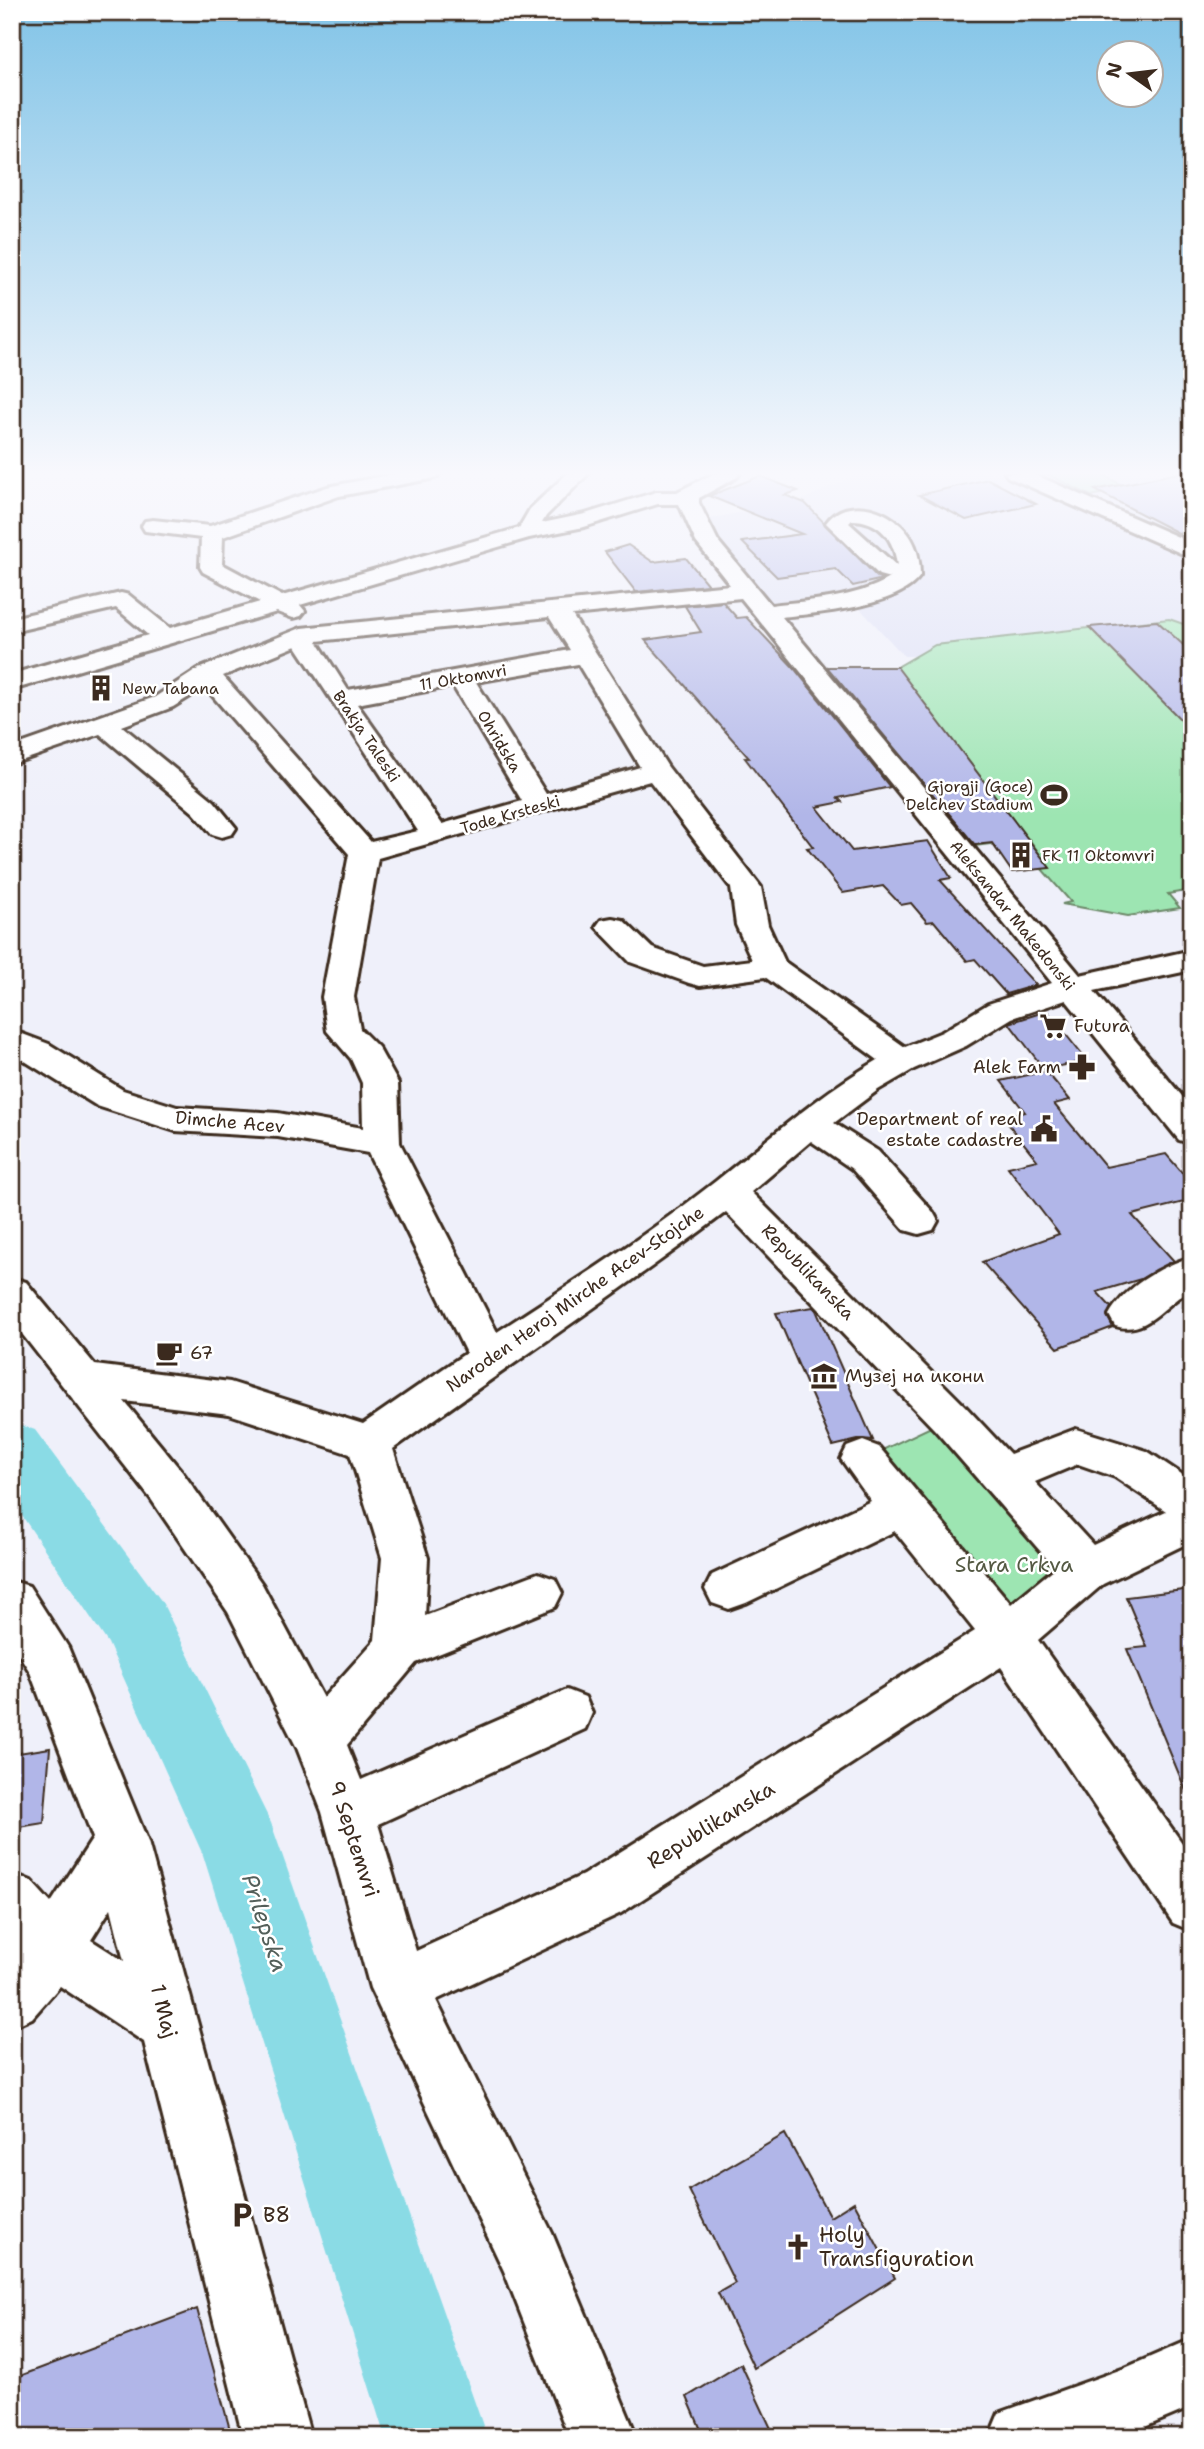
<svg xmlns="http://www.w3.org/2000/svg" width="1204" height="2449" font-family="'Shantell Sans',sans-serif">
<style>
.built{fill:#dcdff5}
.green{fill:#9de5b2;stroke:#6c8868;stroke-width:2}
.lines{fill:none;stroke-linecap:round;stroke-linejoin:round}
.river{fill:#8adbe5;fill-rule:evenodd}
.building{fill:#b1b6e8;stroke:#3b2a1e;stroke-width:2}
.minor-casing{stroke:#3b2a1e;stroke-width:6}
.minor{fill:#fff;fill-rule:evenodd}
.labels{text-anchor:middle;stroke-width:5;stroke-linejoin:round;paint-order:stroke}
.far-street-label{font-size:16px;fill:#3b2a1e;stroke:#fff}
.far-poi-label{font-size:16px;fill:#3b2a1e;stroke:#fff;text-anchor:start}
.poi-label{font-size:18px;fill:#3b2a1e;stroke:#fff;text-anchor:start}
.street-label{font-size:18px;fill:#3b2a1e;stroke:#fff}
.near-park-label{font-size:21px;fill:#545943;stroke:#fff}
.near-street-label{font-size:21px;fill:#3b2a1e;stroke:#fff}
.near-poi-label{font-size:21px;fill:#3b2a1e;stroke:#fff;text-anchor:start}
.near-water-label{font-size:23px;font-style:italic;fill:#535f5a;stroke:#fff}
</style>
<rect width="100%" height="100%" fill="#eff0fa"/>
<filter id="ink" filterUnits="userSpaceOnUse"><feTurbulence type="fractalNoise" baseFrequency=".0143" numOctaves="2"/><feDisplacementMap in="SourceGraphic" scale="14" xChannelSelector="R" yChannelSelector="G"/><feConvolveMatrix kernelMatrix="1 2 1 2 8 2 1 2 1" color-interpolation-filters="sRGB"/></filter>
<g filter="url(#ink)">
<polygon class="built" points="861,473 1192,473 1192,627 1169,619 1089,627 935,645 917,656 904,656 851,599 767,612 699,521 802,500"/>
<g class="green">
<polygon points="1045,473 1105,473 1101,474 1128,488 1091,496"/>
<polygon points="1169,619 1192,627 1192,890 1168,894 1180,908 1128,916 1062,904 1071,902 1041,868 1049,867 1029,839 959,848 813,667 897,667 935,645"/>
<polygon points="950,1418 1086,1570 1008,1636 863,1459"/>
</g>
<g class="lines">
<polygon class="river" points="12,1422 35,1430 162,1602 271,1823 487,2437 385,2437 203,1855 108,1643 12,1501"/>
</g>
<g class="building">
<polygon points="1178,473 1192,473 1192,540 1095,490"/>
<polygon points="760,476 798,491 785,495 805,503 877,577 883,579 853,586 836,569 777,577 742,542 802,534 709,496"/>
<polygon points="988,479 1036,504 966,520 919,495"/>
<polygon points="628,545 653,562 686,558 708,585 636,592 605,552"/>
<polygon points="723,602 737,618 746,617 794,668 890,787 838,798 842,802 817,807 852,851 928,841 951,878 940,880 1036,985 1006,994 975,959 967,961 934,921 927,922 911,903 901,905 883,886 843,893 807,848 813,847 745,758 749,758 645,640 701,632 685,606"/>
<polygon points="1157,621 1192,653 1192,731 1089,627"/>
<polygon points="827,667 897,667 1050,868 1012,872 992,843 975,845"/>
<polygon points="1047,1011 1087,1061 1044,1069 1009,1023"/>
<polygon points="1046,1071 1070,1100 1054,1104 1106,1167 1166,1154 1192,1184 1192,1200 1132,1215 1174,1261 1141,1279 1097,1292 1111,1307 1107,1316 1113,1327 1058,1348 982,1262 1059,1234 1008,1167 1037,1160 1003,1117 1025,1112 1001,1081"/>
<polygon points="813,1307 816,1310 873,1440 862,1439 833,1446 776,1313"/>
<polygon points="1192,1589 1192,1803 1191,1803 1127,1649 1147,1647 1126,1597"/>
<polygon points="50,1748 44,1823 12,1828 12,1754"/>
<polygon points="785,2134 830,2217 854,2202 895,2278 754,2368 718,2293 735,2283 689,2190"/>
<polygon points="197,2309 232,2437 12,2437 12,2379"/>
<polygon points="741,2364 775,2437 704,2437 687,2397"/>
</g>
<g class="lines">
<g class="minor-casing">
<g id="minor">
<path d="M399,473H440L437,477L430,479L339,496L223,537L222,564L282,596L519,528L530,509L568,473H589L546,516L542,523L585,514L656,492H677L715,473H740L737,477L699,498V503L718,541L771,605C811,600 855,599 890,578L879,575L826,523C847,493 895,510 911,538C918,550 920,562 920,576C899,607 817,613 782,617L1080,975L1192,950V970L1094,991L1192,1108V1144L1179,1140L1066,1000L1012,1018L966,1046L914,1069L878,1090L834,1123L878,1151L933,1212L938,1221L933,1230L919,1234L905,1230L852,1169L811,1141L751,1192L965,1406L1010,1454L1076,1429L1147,1451L1192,1481V1541L1103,1584L1038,1640L1192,1857V1931L1173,1923L1001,1667L621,1913L436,2000L552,2233L637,2437H569L504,2271L370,1988L322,1812L297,1748L228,1612L151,1499L12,1321V1278L26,1282L95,1365L230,1382L363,1424L466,1353L368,1153L278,1137L175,1131L97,1106L12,1053V1030L49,1044L123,1090L177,1107L278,1113L363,1128L362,1083L351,1059L327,1031L322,997L349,854L205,687L173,707L122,726L214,801L236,828L232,834L222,837L212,834L194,813L100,734L12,764V747L155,697L198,669L301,628L730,585L696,542L679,504H658L584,527L529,538L300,605L305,611L301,616L293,618L277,612L12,690V674L148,635L116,608L12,632V618L121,593L129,595L170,628L260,602L203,572L200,567L201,538L145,531L142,526L145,521L153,520L210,526L327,487ZM852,520C879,520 895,539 897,566L849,523ZM741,598L1052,983L988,1004L942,1032L905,1047L785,962L768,925L761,887L668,767L572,615ZM549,617L570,650L348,690L317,641ZM296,646L418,831L371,842L223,676ZM578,664L640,767L546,794L476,682ZM453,686L522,801L442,824L357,704ZM650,781L731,888L736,925L752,960L703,966L652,948L623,920L612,918L601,920L596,927L630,962L689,983L700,986L765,977L878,1060C819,1094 769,1139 716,1181C646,1236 571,1284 497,1332L400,1143L398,1083L378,1047L360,1029L354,997L378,858ZM726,1212L935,1430L1055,1568L1011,1604L879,1447L863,1441L847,1447L841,1459L871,1501L712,1575L705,1589L712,1603L729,1609L746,1603L895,1531L975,1631L583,1875L416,1951L378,1824L585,1729L592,1713L585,1697L567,1690L361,1780L347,1745L416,1663L555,1607L562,1593L555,1579L538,1573L425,1616L428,1558L393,1449C504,1369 617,1294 726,1212ZM124,1401L229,1414L350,1454L382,1558L375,1640L323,1698L262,1584L183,1473ZM1078,1464L1115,1477L1166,1511L1093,1545L1035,1482Z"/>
<polygon points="1005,473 1031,473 1192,543 1192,558 1008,477"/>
<path d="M1192,1257V1289C1164,1303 1148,1336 1115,1326L1109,1315C1125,1287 1161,1266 1192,1257Z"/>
<path d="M12,1581L29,1586L68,1647L148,1842L311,2437H243L144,2042L60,1986L32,2018L12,2027V1954L17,1949L12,1943V1873L31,1881L51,1903L93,1838L30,1672L12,1643ZM111,1908L124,1961L91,1940Z"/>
<polygon points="1192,2339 1192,2407 1121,2437 989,2437 999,2413 1125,2368"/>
</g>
</g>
<use href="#minor" class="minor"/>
</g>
</g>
<linearGradient id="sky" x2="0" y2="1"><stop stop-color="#82c4e7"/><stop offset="0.58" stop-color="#f8f8fd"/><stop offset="1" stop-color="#f8f8fd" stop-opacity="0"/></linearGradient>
<rect width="1204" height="816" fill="url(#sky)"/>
<defs>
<g id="building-bare" transform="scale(2.1)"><path d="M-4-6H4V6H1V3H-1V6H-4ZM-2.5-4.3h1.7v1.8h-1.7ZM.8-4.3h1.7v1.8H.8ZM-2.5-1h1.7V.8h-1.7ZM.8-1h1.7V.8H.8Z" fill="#3b2a1e" stroke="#fff" stroke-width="2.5" paint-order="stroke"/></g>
<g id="stadium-bare" transform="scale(2.1)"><path d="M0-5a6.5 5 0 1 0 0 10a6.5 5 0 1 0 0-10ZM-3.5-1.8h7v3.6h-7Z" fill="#3b2a1e" stroke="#fff" stroke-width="2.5" paint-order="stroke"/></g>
<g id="supermarket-bare" transform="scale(2.1)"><path d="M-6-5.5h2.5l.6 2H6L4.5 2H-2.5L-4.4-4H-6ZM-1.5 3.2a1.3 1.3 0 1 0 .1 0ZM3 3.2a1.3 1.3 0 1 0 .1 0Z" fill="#3b2a1e" stroke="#fff" stroke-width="2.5" paint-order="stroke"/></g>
<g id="pharmacy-bare" transform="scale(2.1)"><path d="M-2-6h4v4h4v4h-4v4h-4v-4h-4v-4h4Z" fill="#3b2a1e" stroke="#fff" stroke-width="2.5" paint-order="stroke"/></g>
<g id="civic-bare" transform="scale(2.1)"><path d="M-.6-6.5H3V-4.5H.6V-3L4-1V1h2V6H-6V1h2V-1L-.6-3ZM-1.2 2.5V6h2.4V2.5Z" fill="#3b2a1e" stroke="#fff" stroke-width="2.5" paint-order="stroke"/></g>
<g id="cafe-bare" transform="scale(2.1)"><path d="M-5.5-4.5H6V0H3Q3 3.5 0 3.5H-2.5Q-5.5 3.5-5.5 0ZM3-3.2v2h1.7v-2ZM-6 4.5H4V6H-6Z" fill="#3b2a1e" stroke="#fff" stroke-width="2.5" paint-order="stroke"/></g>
<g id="museum-bare" transform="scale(2.1)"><path d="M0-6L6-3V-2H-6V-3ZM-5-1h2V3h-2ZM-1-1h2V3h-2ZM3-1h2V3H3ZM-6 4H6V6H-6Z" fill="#3b2a1e" stroke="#fff" stroke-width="2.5" paint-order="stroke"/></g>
<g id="parking-bare" transform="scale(2.1)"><path d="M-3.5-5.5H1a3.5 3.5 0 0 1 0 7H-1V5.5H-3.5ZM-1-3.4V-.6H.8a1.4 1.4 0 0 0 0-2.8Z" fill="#3b2a1e" stroke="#fff" stroke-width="2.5" paint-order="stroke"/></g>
<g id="church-bare" transform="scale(2.1)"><path d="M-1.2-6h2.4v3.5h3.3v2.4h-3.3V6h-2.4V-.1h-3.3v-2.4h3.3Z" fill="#3b2a1e" stroke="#fff" stroke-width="2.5" paint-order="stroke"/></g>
</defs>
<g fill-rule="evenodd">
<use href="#building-bare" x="101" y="688"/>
<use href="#stadium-bare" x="1054" y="795"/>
<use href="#building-bare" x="1021" y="855"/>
<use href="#supermarket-bare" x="1053" y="1026"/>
<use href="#pharmacy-bare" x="1082" y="1067"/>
<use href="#civic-bare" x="1044" y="1129"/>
<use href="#cafe-bare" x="169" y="1353"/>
<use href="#museum-bare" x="824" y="1376"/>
<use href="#parking-bare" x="242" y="2215"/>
<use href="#church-bare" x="798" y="2247"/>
</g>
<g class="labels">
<g class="far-street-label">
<text transform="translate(463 677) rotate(-10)" y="6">11 Oktomvri</text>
<text transform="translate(367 736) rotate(56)" y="6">Brakja Taleski</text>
<text transform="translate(500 741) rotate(59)" y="6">Ohridska</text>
<text transform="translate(510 814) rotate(-16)" y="6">Tode Krsteski</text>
<text transform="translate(1013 915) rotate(51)" y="6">Aleksandar Makedonski</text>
</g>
<g class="far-poi-label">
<text x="122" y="694">New Tabana</text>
<text x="1033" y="792" text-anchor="end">Gjorgji (Goce)<tspan x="1033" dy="18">Delchev Stadium</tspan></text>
<text x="1042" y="861">FK 11 Oktomvri</text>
</g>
<g class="poi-label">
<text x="1074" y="1032">Futura</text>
<text x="1061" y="1073" text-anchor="end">Alek Farm</text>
<text x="1023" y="1125" text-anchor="end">Department of real<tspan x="1023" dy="21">estate cadastre</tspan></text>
<text x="190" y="1359">67</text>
<text x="845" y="1382">Музеј на икони</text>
</g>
<g class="street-label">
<text transform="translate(230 1122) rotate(5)" y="6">Dimche Acev</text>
<text transform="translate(808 1272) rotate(46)" y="6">Republikanska</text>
<text transform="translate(575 1299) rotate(-35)" y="6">Naroden Heroj Mirche Acev-Stojche</text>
</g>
<g class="near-park-label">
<text x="1014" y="1572">Stara Crkva</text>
</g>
<g class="near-street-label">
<text transform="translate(711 1825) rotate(-32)" y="7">Republikanska</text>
<text transform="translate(354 1839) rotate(72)" y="7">9 Septemvri</text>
<text transform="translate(164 2011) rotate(76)" y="7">1 Maj</text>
</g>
<g class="near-poi-label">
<text x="263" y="2222">B8</text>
<text x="819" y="2242">Holy<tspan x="819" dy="24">Transfiguration</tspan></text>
</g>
<g class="near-water-label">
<text transform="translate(265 1923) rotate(72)" y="8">Prilepska</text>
</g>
</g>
<rect width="1204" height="2449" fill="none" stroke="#fff" stroke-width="42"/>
<rect x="21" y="21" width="1162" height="2407" fill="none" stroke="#3b2a1e" stroke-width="2.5" filter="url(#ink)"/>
<g transform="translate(1130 74) rotate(284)"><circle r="33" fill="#ffffff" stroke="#b1aaa5" stroke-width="2"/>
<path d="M0-5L12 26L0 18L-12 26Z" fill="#3b2a1e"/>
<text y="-10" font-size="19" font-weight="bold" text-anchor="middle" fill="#3b2a1e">N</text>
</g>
</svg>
